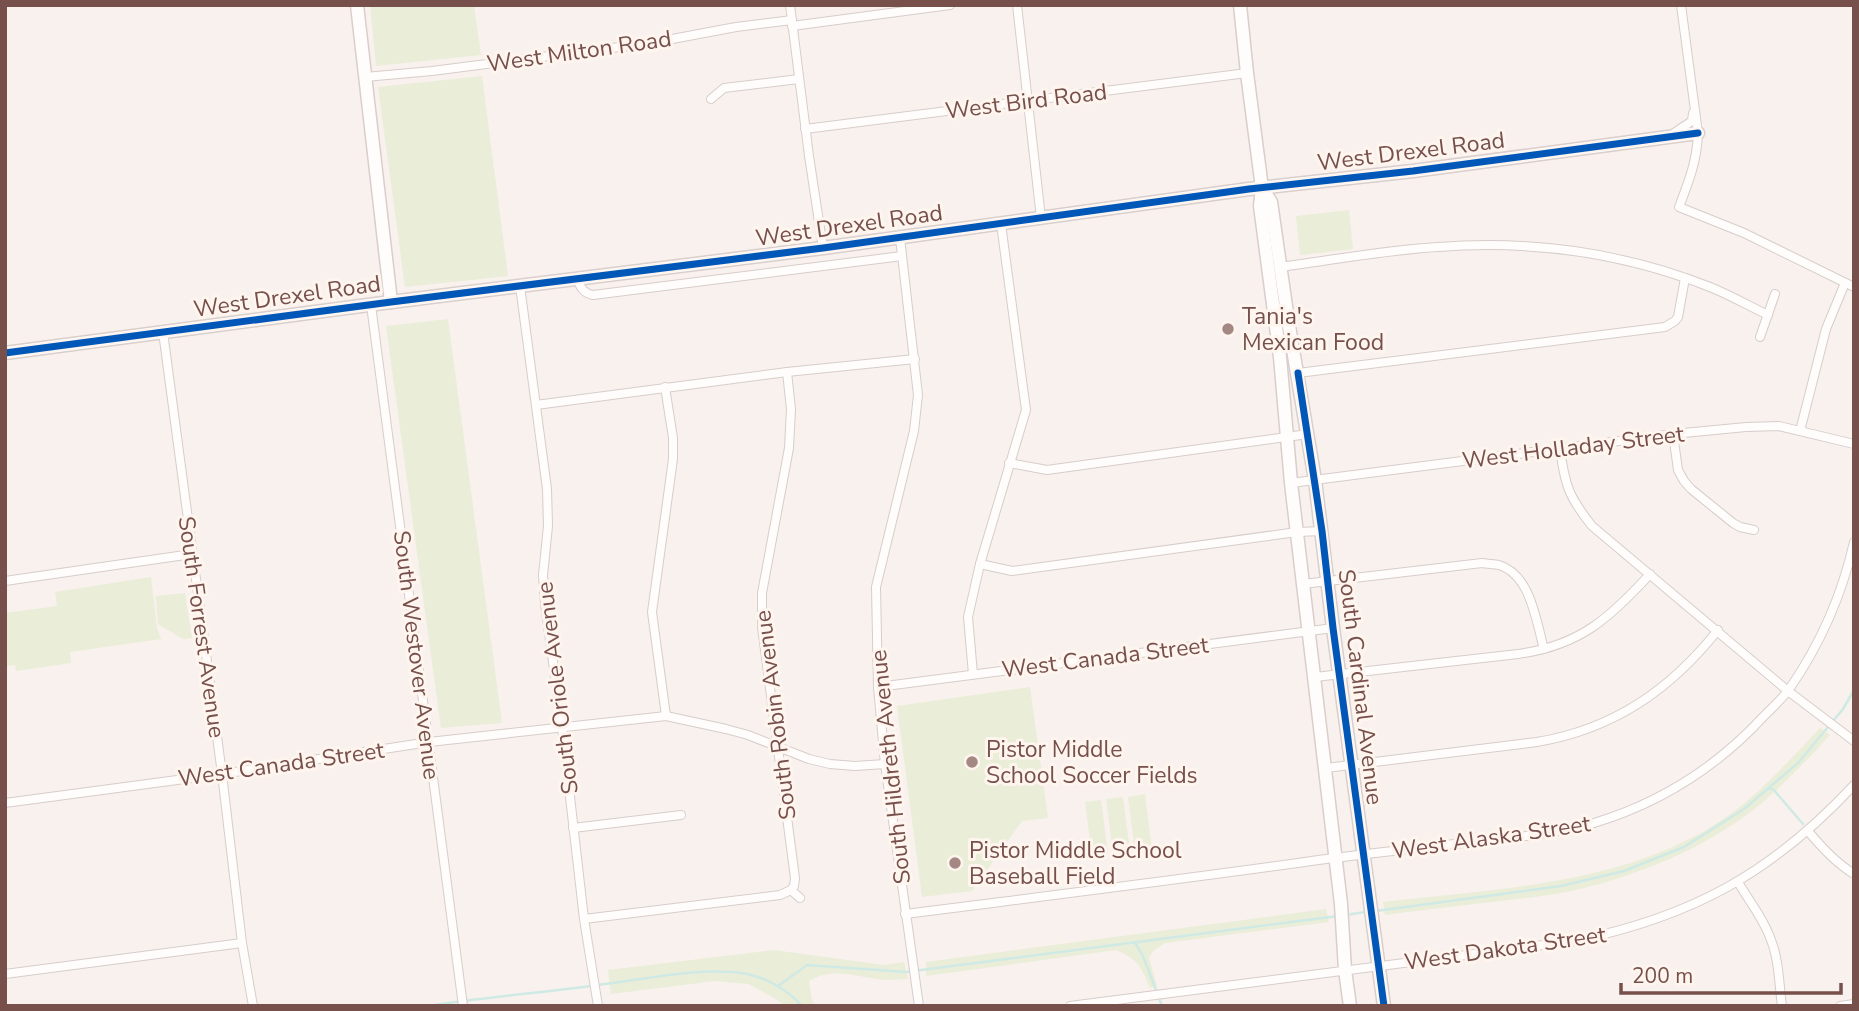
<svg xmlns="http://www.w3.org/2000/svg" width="1859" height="1011" font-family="'Nunito Sans',sans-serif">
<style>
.green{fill:#eaedd8}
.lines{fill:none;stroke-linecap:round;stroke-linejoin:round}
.stream{stroke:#cfe9e5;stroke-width:2.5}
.street-casing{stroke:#d7cdca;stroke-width:10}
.secondary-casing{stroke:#d9cecb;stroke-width:15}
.street{stroke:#fefdfc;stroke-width:8}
.secondary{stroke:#fefdfc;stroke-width:12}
.cycleway-casing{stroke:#fff5ef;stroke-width:11}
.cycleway{stroke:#0057b8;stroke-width:7}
.poi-dot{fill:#a48884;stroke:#fff5ef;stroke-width:2.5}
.labels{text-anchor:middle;stroke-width:6;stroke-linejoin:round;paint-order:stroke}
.street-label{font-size:23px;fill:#77504c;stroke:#fff5ef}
.poi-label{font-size:23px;fill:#77504c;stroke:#fff5ef;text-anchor:start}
</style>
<rect width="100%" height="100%" fill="#f8f1ed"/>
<g class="green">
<polygon points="370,5 474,5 481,55 376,66"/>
<polygon points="482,76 508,276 405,287 378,87"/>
<polygon points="1349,210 1353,249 1300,255 1296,216"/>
<polygon points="448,319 502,723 441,728 386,326"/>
<polygon points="151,577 157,628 161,639 70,652 71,663 16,671 15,665 5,666 5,613 57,606 55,592"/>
<polygon points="185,593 192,638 183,639 158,624 156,596"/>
<polygon points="1030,687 1048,818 1022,821 972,891 922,897 897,706"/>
<path d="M1820,728L1830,735C1808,759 1786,782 1762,803C1709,846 1646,873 1580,889C1555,895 1527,898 1501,901C1462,905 1424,910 1385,915L1383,902C1501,888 1637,885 1736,810C1767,786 1793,756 1820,728Z"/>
<polygon points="1145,794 1152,850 1135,852 1128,797"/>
<polygon points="1123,797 1130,851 1113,853 1106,799"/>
<polygon points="1101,800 1108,854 1092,856 1085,802"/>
<path d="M1326,909L1329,922L1165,943L1153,951L1149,958L1157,986L1150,988C1142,967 1137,959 1116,950L926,976V962Z"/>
<path d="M774,950L884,965L904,962L908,979C901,979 893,980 886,980C859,978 834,966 809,981L812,1000L816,1006H785L776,999L748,984L715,981L611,994L608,970Z"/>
</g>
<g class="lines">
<g class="stream">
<polyline points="1769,789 1773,789 1803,824"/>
<polyline points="1376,911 1561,886 1624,871 1684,847 1744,809 1798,763 1843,709 1854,690"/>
<polyline points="1345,915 1366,912"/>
<polyline points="1135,943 1143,956 1162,1006"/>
<polyline points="778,986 807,965 906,972 1338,916"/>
<path d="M427,1006C484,997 541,993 598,985C643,980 701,966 747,974C767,978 788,990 802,1006"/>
</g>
<g class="street-casing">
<g id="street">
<polyline points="790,5 809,156 823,248"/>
<polyline points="1017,5 1041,218"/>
<path d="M1681,5L1698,133C1697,161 1689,181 1679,207L1744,233L1854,287"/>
<polyline points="792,26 950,5"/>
<polyline points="365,77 432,71 651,43 736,27 792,20"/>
<polyline points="711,99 724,88 799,79"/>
<polyline points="805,129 1247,73"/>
<polyline points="1674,133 1692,121 1693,113"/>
<polyline points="900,238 918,395 914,431 876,587 878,687 885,764 919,1006"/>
<path d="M1280,267C1333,260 1386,250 1438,247C1531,240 1624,253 1710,287C1730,295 1749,306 1768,315"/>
<path d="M577,279C581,288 583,293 593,295L902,256"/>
<polyline points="520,286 547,489 548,526 543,575 545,604 562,727 584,919 598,1006"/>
<polyline points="371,305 463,1006"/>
<polyline points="163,332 222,774 242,943 253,1006"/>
<polyline points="1760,337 1775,294"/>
<polyline points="787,372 791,409 789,448 762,593 762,627 795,878 794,886 791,890"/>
<polyline points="1298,373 1665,327 1675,321 1678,317 1685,278"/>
<polyline points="665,387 673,438 673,459 652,612 666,716"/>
<polyline points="536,405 787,372 915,359"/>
<polyline points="1800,431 1826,329 1845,283"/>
<polyline points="1673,434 1678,470 1684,481 1691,489 1733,523 1740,527 1754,530"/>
<path d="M1560,449C1565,486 1569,497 1592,526L1788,691L1854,741"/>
<polyline points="1009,463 1047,470 1308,434"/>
<polyline points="1291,483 1673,434 1746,427 1779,426 1854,444"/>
<polyline points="980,564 1012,571 1297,532 1322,531"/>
<polyline points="5,581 192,554"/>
<path d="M1303,584L1482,563C1487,564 1494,564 1499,565C1531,575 1536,621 1544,649"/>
<polyline points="973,674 968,617 980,564 1026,410 1001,224"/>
<path d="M1315,677L1518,654C1579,646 1610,618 1650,574"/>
<polyline points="878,687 1333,628"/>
<path d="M1326,768L1537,742C1614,729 1670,690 1718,630"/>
<polyline points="5,803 222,774 429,742 666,716 726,729 748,735 809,759 830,764 855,766 885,764"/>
<polyline points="573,828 681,815"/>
<path d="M1808,831C1822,848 1836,863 1854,874"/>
<path d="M1738,882C1749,901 1764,919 1771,940C1779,960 1779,984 1782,1006"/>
<polyline points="791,890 800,898"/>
<path d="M905,914C1046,896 1186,879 1326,859C1381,852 1436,846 1491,840C1525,836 1561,833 1594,823C1660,803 1717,767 1764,716C1773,707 1783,698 1790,688C1821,643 1842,595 1854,542"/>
<polyline points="584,919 780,895 791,890"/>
<polyline points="5,974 242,943"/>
<path d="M1070,1006L1574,941C1692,917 1772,873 1854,785"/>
<polyline points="1840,1006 1854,1004"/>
</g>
</g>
<g class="secondary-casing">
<g id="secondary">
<polyline points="357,5 391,302"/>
<polyline points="1240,5 1247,73 1262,188 1260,206 1280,357 1291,483 1341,904 1345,970 1350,1006"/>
<polyline points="1262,188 1271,202 1288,320 1315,480 1333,628 1384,1006"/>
<polyline points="5,353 391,302 823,248 1249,189 1413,171 1698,133"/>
</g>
</g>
<use href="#street" class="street"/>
<use href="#secondary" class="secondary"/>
<g class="cycleway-casing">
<g id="cycleway">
<polyline points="5,353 391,302 823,248 1249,189 1413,171 1698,133"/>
<polyline points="1298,373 1322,531 1333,628 1384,1006"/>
</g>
</g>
<use href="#cycleway" class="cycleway"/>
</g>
<g class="poi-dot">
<circle cx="1228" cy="329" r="7"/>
<circle cx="972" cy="762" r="7"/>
<circle cx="955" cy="863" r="7"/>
</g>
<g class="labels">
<g class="street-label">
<text transform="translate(579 51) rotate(-8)" y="8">West Milton Road</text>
<text transform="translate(1026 101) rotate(-7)" y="8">West Bird Road</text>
<text transform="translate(1411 151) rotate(-7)" y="8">West Drexel Road</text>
<text transform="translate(849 225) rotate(-8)" y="8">West Drexel Road</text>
<text transform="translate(287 296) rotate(-8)" y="8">West Drexel Road</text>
<text transform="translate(1573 447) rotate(-7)" y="8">West Holladay Street</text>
<text transform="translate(202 627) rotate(82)" y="8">South Forrest Avenue</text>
<text transform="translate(417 655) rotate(83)" y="8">South Westover Avenue</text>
<text transform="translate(1105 657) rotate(-7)" y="8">West Canada Street</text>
<text transform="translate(1361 687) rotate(83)" y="8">South Cardinal Avenue</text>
<text transform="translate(557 688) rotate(-97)" y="8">South Oriole Avenue</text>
<text transform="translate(775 715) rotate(-97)" y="8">South Robin Avenue</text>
<text transform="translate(281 764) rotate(-8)" y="8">West Canada Street</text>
<text transform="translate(890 767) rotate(-96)" y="8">South Hildreth Avenue</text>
<text transform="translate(1491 837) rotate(-8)" y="8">West Alaska Street</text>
<text transform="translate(1505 948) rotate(-8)" y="8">West Dakota Street</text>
</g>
<g class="poi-label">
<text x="1242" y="324">Tania's<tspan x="1242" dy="26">Mexican Food</tspan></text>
<text x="986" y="757">Pistor Middle<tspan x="986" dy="26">School Soccer Fields</tspan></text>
<text x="969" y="858">Pistor Middle School<tspan x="969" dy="26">Baseball Field</tspan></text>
</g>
</g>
<rect width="1859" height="1011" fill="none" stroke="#77504c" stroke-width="14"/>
<path d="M1621 983v10h220v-10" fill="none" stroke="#77504c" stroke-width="3.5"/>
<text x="1632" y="983" font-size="21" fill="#77504c" stroke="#fff5ef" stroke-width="5" paint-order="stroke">200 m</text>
</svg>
